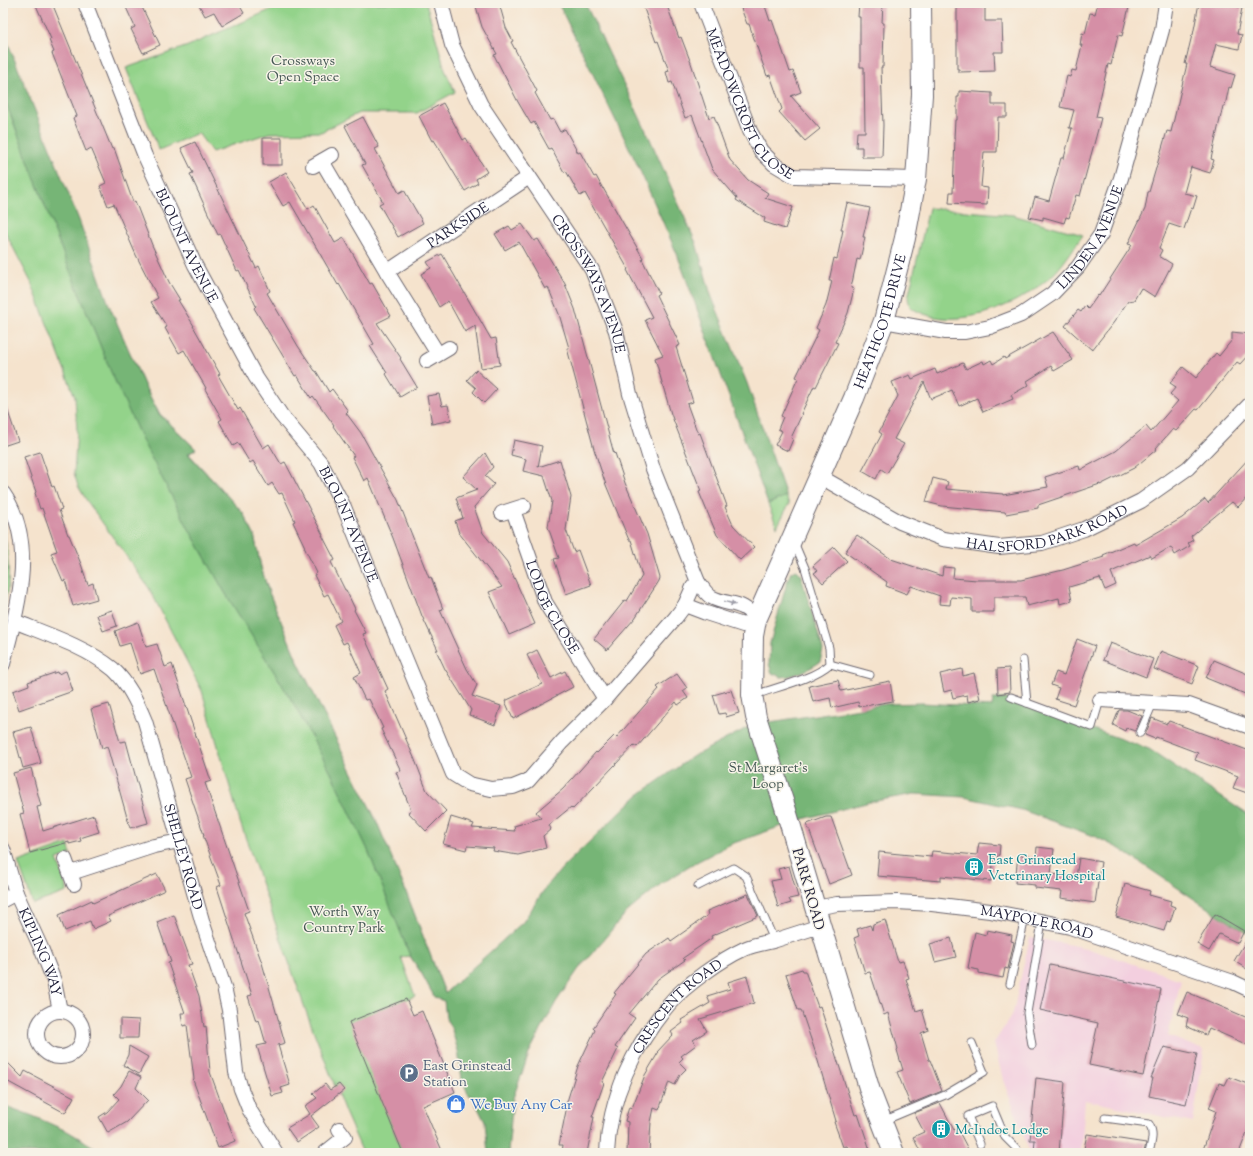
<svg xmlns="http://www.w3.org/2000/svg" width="1253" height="1156" font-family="'Sorts Mill Goudy',serif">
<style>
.built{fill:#f3cfdf}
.green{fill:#93d38a;stroke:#5a7a62}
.forest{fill:#76b576;stroke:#4c6c58}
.building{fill:#d58fa6}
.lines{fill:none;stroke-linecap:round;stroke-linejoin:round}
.lane-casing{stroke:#6c666e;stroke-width:9}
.street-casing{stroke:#6c666e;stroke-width:16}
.secondary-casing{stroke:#6c666e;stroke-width:22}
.lane{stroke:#fff;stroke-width:7}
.street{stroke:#fff;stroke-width:14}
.secondary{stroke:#fff;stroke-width:20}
.oneway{fill:#9c9ca7}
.labels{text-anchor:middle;stroke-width:3;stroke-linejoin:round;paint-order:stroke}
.park-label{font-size:14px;fill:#445753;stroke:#f7f3e8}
.street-label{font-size:14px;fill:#22223b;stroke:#f7f3e8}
.culture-label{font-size:14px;fill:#0d838f;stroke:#f7f3e8;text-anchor:start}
.service-label{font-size:14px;fill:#4e5e75;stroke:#f7f3e8;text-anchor:start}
.shop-label{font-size:14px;fill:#366cbe;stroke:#f7f3e8;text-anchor:start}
</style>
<rect width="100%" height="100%" fill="#f7f3e8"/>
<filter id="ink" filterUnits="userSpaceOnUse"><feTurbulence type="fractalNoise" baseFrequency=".025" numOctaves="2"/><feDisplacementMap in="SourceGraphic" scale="8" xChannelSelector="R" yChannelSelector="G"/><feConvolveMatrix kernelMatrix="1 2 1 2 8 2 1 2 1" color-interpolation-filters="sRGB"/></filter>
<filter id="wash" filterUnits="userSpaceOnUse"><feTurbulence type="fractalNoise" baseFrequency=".012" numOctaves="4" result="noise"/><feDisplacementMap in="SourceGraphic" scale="16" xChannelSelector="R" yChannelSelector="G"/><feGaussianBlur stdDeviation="0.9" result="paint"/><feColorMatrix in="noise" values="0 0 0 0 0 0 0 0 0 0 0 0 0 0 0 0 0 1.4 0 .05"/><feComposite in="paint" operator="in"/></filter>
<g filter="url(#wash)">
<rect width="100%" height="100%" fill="#f5e3cd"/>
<polygon class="built" points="1030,937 1086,948 1181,980 1168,1036 1204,1050 1193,1123 1085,1100 1081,1153 1030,1153 1003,1080 994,1043 1013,1013"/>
<g class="green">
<polygon points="301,3 426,3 445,70 455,92 417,113 359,113 321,132 269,133 212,152 198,133 159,150 126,68 188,46 277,7"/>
<polygon points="3,31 109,306 145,387 159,413 196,449 189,454 243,513 254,535 261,567 268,590 297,660 376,820 404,887 445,993 435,998 422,974 410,956 401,957 415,996 350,1022 403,1153 363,1153 345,1112 307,1014 240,822 202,691 149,588 87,501 78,486 74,473 77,430 75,397 31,282 3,228"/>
<path d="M929,208L1013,215L1083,235C1072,250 1062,268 1047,280C1013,308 951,334 910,307L908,298Z"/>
<polygon points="786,496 789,504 777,527 768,504"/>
<path d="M3,527C7,543 13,590 3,603Z"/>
<polygon points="68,844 71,854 57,859 67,888 67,892 33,904 18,862"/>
</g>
<g class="forest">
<polygon points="558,3 585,3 650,139 696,243 711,295 747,383 786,496 768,504 677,254 638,166"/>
<polygon points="3,31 79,220 109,305 145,387 158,413 196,449 188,454 243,513 254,535 261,567 268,590 297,660 376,820 404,887 445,993 523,922 546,887 564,866 637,796 692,757 764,719 770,722 886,704 922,703 992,707 993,699 1008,699 1149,749 1250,816 1250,935 1212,911 1120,849 1094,836 1022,810 964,797 914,794 870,802 799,820 731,844 689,866 661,884 626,913 578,970 556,1002 530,1051 513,1098 508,1153 488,1153 485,1122 473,1098 468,1094 462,1079 458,1051 452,1030 446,1018 444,1001 435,998 422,974 410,956 367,848 331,773 292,701 224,591 190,531 143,442 111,372 64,256 3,95"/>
<path d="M797,570L800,573L823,650L820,662C810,669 794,677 781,677C778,676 775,674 772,673L769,664L770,643L788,579L791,572Z"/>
<polygon points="3,1105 33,1116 69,1132 104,1153 3,1153"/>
</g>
<g id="blocks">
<g class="building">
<polygon points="35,3 52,3 112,149 114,148 133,202 135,201 152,245 169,282 180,300 178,300 194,326 193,326 220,374 218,375 238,410 240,408 263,448 269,444 281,464 285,462 323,535 322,535 335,560 331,562 345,590 346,590 355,609 354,610 366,633 363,634 388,689 385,691 415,760 427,791 446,811 426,831 408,812 411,810 396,772 401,771 381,729 383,728 369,699 365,700 354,677 361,673 347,642 343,644 334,625 341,621 328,594 324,596 314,575 317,573 304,547 305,547 293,522 295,521 282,493 279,494 272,483 268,486 253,461 250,463 238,443 233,446 219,421 222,419 205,389 206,388 184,350 179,353 165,328 167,327 151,302 158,298 136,255 114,204 108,206 100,186 106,183 91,148 86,151 73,118 77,116 52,53 54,52 49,40 51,39"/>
<polygon points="124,3 140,3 160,45 143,53 131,29 135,27"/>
<polygon points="198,3 238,3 244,13 222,26 214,12 205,16"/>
<polygon points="475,3 499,3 506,28 513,41 511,42 537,91 535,93 550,120 553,119 560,132 565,129 578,153 580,152 594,177 596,176 603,189 603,188 643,258 642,259 659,293 656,295 680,345 676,347 693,402 687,404 698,434 700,433 727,506 725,507 733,525 754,547 740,560 717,535 699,492 701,491 671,414 655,358 663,355 645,320 652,317 627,270 628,269 585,193 580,196 566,171 564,172 551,148 549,149 534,122 531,124 518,102 494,55 497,54 482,27"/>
<polygon points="642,3 666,3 679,38 681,37 691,63 709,118 714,116 730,160 748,180 768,193 765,198 793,207 785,229 764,222 765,218 736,200 737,198 712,169 692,115 685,118 672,82 669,83 666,72 669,71 658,41 656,42"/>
<polygon points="739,3 764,3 770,21 772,20 790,72 793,71 801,92 791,96 820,129 805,141 779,112 782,109 770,75 767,76 749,24 747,24"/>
<polygon points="859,3 883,3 882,23 884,23 883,67 881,67 883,125 882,157 862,157 862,147 856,147 857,132 865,132 864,67 860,67 860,17 858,17"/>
<polygon points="1098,3 1130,3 1122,36 1118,35 1111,65 1108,64 1096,117 1101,118 1080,196 1076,195 1069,218 1066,217 1064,223 1043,217 1043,220 1029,217 1035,197 1049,201 1061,158 1064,158 1072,128 1069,128 1074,110 1060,107 1067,76 1070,77 1072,70 1076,71 1082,45 1080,45 1082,33 1085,34 1090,13 1095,14"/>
<polygon points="1199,3 1227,3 1227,4 1242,8 1237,34 1242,35 1239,49 1216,44 1210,67 1235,75 1231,88 1229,87 1225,106 1223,106 1211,159 1214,160 1210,173 1191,167 1184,193 1197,196 1193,209 1191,208 1184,229 1169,224 1159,248 1162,250 1159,256 1172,264 1155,297 1141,288 1134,300 1128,301 1114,322 1092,350 1065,326 1078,310 1081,312 1085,306 1088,309 1098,295 1099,296 1132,245 1128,244 1145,209 1148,192 1149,192 1167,131 1171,132 1187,64 1185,64 1192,35 1193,35"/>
<polygon points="957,7 985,7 985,21 1002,21 1003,52 994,52 995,71 959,72 959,69 957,69"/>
<polygon points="959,91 992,93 992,105 1007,105 1007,117 998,117 997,152 984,152 981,187 988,188 987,205 949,203 950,192 953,192 955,138 954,138 955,120 957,120 957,97 959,97"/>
<polygon points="443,103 463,140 466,138 487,172 476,179 478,183 465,191 434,140 432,141 419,116"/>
<polygon points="363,117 379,147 375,149 399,193 404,190 423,223 398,237 379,204 383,202 362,165 365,164 345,126"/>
<rect x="263" y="138" width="19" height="27"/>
<polygon points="195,142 256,268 259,266 270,291 267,293 298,346 315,371 316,371 329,392 332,389 348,411 346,413 361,433 398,500 429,578 431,577 443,609 440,610 467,669 477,685 472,696 501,706 495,725 469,715 471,710 445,669 436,650 438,650 422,616 393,538 368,478 364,481 352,457 354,456 333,426 334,425 313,396 311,398 297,375 295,376 254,308 256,306 239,270 237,271 220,234 218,235 190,174 193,173 181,148"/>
<polygon points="286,172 308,209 314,205 335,243 344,238 370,284 372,283 391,316 377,323 401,358 400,359 417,387 400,397 386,374 387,373 370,346 374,344 339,284 338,285 290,202 283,206 269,182"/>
<polygon points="847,203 870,208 863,237 865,237 860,260 857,259 851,288 854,289 848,313 835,342 838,343 816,387 814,386 801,414 802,414 791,438 793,439 788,451 775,445 782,431 778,429 783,417 781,416 798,378 796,377 819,330 816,328 826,305 832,281 829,281 834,258 837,259 843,230 841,230"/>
<polygon points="522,224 534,241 538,239 565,284 575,309 614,454 615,453 625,483 647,534 660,578 659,581 635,618 607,650 594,639 625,600 627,601 642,576 631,540 629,540 606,485 594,449 567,348 569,348 559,314 548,287 545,289 519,242 505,250 495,234 509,226 512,230"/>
<polygon points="442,254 491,339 496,338 500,365 481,368 475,326 465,332 448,301 439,307 421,274 431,268 427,262"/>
<polygon points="1053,332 1073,360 1054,371 1051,366 1027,381 1029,385 1011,395 1013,399 983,412 977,398 959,406 952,390 931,399 924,382 894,439 904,444 887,473 881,469 876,479 862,471 882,434 879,432 898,396 892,382 910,375 912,379 935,369 937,374 963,363 966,369 983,361 984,364 991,360 993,364 1004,357 1005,359 1012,355"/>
<polygon points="1232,332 1250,334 1250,353 1240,364 1237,362 1198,410 1196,409 1176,431 1173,429 1156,448 1157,449 1134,468 1100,485 1100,484 1038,505 1038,508 1006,514 1005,512 942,506 926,502 933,478 948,482 946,489 1003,494 1003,495 1048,487 1045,477 1079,466 1080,470 1116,451 1146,426 1151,432 1178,401 1170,394 1176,387 1170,383 1183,367 1196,378 1216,353 1219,356 1232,340"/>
<polygon points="476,370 497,389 484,403 473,392 476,388 467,380"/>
<polygon points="439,394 442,406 448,405 451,420 432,424 427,396"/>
<polygon points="5,403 18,441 3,446 3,404"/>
<polygon points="514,440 542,446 538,467 560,460 571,497 566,530 574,552 578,550 591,585 566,594 554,559 559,558 548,527 552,501 544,476 523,471 526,459 511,455"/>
<polygon points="40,452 52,487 54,486 62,509 59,510 68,535 69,535 81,564 88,585 93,583 97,599 73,606 65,580 63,581 51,553 57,551 42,508 40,509 35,493 36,492 24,457"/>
<polygon points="485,453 493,467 485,476 494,484 474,507 483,533 507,562 535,624 509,635 489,592 502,587 459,533 455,521 463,518 456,498 477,490 463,477"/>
<polygon points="1250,457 1250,494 1238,507 1232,502 1191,536 1193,540 1188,543 1190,546 1175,555 1171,547 1152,558 1150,555 1111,572 1116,585 1105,590 1100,578 1069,587 1072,601 1060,604 1059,598 1027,606 1025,597 994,597 994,612 972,612 972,599 951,597 950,605 939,604 940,596 911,586 907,594 886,586 887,582 845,552 857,535 891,559 942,576 943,567 954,568 953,578 977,580 1021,580 1063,570 1104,557 1103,555 1134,542 1135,545 1182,518 1205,499 1208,503"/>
<polygon points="834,547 847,561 823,583 814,573 817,571 813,566"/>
<polygon points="112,610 117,626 103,631 97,615"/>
<polygon points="138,622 146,647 157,644 165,667 172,664 211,781 205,783 249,911 244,913 262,963 285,1043 278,1045 290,1085 281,1088 283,1093 272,1096 257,1046 266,1044 259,1020 256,1021 248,996 252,995 217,887 221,885 203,835 204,835 185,779 191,777 154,669 140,674 130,643 120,646 115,631"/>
<polygon points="1077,639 1095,646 1074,705 1055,699 1059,688 1051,685 1056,672 1064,675"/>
<polygon points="1110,643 1153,659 1146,677 1103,660"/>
<polygon points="537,650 551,678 565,671 573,687 513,719 505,701 542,684 527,655"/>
<polygon points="1161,651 1199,666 1192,684 1154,669"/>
<polygon points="1214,660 1250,675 1250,696 1206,678"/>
<polygon points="1009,668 1010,692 998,694 997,669"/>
<polygon points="962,669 963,676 974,673 980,699 968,702 967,695 953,698 951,690 944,692 940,674"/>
<polygon points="66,671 73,691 19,710 13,691 29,685 28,682 57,672 58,674"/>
<polygon points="677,674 687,688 683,691 688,698 678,705 676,702 637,747 634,745 573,809 571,807 549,825 551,829 543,836 546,848 518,855 493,851 494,848 467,846 466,850 443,844 451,817 474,824 472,828 515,831 514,826 541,818 536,812 563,789 596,752 597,753 615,735 617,737 659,689 657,687"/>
<polygon points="838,680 841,691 890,681 893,701 859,707 858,702 832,708 830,698 813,702 809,686"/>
<polygon points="731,690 739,713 726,717 725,713 719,714 713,695"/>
<polygon points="109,704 120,742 126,741 148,823 130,828 107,746 102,748 91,709"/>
<polygon points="1119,710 1127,710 1142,716 1135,731 1126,728 1125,731 1113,725"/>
<polygon points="1152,718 1167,724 1169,721 1247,750 1249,745 1250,746 1250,794 1233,788 1238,776 1195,760 1198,753 1156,737 1155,739 1145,735"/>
<polygon points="31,727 41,763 23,768 13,732"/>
<polygon points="31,768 41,806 37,807 43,831 94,815 99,832 80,838 81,841 69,844 69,842 30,853 20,814 24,813 13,773"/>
<polygon points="826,817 831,817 852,875 829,884 807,824"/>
<polygon points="979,843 1000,845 999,857 994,856 991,881 941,876 941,881 877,876 879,852 931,857 932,851 977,855"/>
<polygon points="1037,847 1054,849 1051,874 1076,877 1079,858 1101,862 1095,903 1061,898 1062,891 1035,888 1035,885 1015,883 1018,855 1036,858"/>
<polygon points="789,866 798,897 789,899 791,903 778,907 771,881 781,879 778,869"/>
<polygon points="157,874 165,890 108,916 111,921 93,929 90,921 65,931 59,915 92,900 93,903"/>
<polygon points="1125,884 1150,891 1149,895 1171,901 1170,905 1175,907 1170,922 1167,921 1164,931 1116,917"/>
<polygon points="748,894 758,916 711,936 712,938 683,958 685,960 658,979 629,1014 635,1018 615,1047 618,1049 602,1082 604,1083 592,1117 594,1117 587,1153 562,1153 563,1145 559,1145 567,1106 566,1105 578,1066 595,1030 593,1028 616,994 614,993 646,954 669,938 671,941 708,915 707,911"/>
<polygon points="1215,914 1244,931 1238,943 1219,934 1209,951 1197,944"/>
<polygon points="174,915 192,964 188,965 199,996 204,1027 206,1026 210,1072 235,1141 218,1148 193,1080 194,1079 187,1025 183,1026 181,1013 185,1013 168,963 171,962 157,922"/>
<polygon points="885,920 898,962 903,961 909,978 906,979 916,1011 922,1009 928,1030 921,1033 929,1060 930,1060 942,1091 910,1104 897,1072 903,1070 897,1050 898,1049 888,1013 884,1015 870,972 865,973 854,938 859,936 857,929 870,925 872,930 873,924"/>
<polygon points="987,930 1012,935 1011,941 1014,942 1008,969 1005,968 1003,978 979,973 979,970 968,968 975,932 986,935"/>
<polygon points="1250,934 1250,971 1234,961"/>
<polygon points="951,938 956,957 935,962 930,944"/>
<polygon points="1050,965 1161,989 1143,1076 1089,1065 1098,1023 1040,1010"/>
<polygon points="802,969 803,971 805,971 818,1007 820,1006 855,1115 858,1114 871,1153 850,1153 847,1146 843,1147 834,1122 836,1121 815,1051 801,1010 798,1010 786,974"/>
<polygon points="747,976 754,1003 700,1019 707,1031 693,1040 696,1045 681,1056 683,1058 679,1062 686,1069 680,1075 675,1085 669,1082 659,1110 654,1108 651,1122 649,1153 627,1153 628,1122 625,1121 629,1107 632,1108 645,1075 658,1053 657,1052 673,1035 671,1032 683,1023 681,1020 710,1003 707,996 730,989 728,982"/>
<polygon points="1187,992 1250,1019 1250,1046 1209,1028 1206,1035 1186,1026 1188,1018 1178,1014"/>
<polygon points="406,999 413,1015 422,1011 455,1092 423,1106 443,1153 403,1153 349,1022"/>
<polygon points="120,1019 139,1020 138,1038 120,1038"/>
<polygon points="129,1046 148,1057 139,1074 123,1065 128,1055"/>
<polygon points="1164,1047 1197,1054 1186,1104 1149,1096 1153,1078 1151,1078"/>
<polygon points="3,1058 22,1077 25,1071 74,1097 65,1113 3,1079"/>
<polygon points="129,1071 141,1077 136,1088 148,1100 127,1122 108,1133 99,1117 107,1112 119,1099 114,1094 121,1086"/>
<polygon points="1229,1077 1250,1085 1250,1124 1239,1153 1202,1153 1216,1111 1209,1108 1219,1083 1225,1085"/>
<polygon points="1036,1078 1065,1082 1059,1153 1034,1153 1035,1140 1030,1140"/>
<polygon points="325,1084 330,1090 339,1084 344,1090 311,1116 319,1127 297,1142 287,1128 310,1114 305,1106 317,1098 313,1094"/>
<polygon points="940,1103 954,1130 957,1128 970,1153 921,1153 913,1137 924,1132 914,1113"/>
<polygon points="1087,1134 1146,1143 1144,1153 1089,1153 1089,1149 1084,1149"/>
</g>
</g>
</g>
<g filter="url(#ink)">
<use href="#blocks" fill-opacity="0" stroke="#6c666e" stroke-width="1"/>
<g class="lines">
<g class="lane-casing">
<g id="lane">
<polyline points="1023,660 1027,703"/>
<polyline points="830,664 870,675"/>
<path d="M755,695C777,687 813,679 830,664L829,648L805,568L794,542"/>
<polyline points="1011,697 1092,727 1100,700"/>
<polyline points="1140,733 1153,703"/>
<polyline points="698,886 734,868 746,876 774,940"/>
<polyline points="1010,984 1025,918"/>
<polyline points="1032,1045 1027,1013 1042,922"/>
<path d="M1105,1118L1149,1124C1155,1134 1151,1143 1149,1153"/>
<polyline points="883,1121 945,1095 984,1072 972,1043"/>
<polyline points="980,1144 968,1116 992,1106 1005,1137 1016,1148 1019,1153"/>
</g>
</g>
<g class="street-casing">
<g id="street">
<path id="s1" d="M85,3L145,156L195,265L255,376L281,415L321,463L344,507L397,638L453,774L469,784L491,789L513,787L528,781L562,742L605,699L676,617L685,605L693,587L698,582"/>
<path id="s2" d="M441,3L452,45L481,105L592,270L616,331L630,394L653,469L698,582C702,587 706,594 711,597C729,607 743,599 756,620L743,625L706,613L685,605"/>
<path id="s3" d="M701,3L750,131L761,151L774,164L794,176L916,179"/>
<polyline points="322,161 387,272 438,354"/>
<polyline points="313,166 332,155"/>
<path id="s4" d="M387,272L529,177"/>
<path id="s5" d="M884,321L946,332H965L990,327L1021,315L1052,294L1078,267L1101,234L1121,178L1162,30L1166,3"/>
<polyline points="427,361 449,348"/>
<path id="s6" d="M819,476L900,522L943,539L999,547L1042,543L1084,529L1141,501L1188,468L1250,404"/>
<path d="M3,493C38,544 17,609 3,664"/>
<path id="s7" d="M513,510L545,602L605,699"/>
<polyline points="502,513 524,506"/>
<path id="s8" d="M14,621C46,634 86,647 113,669C128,683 137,702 145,721L203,924L224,987L229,1010L236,1072L241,1089L249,1109L276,1153"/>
<polyline points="1100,700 1189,705 1250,727"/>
<path id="s9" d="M3,849L16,893L41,948L54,981L60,1011"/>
<polyline points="65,859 74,884"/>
<polyline points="71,873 154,846 180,841"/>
<polyline points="3,900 16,893"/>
<path id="s10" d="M815,908L837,904L897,902L932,904L990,911L1070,927L1233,982L1250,990"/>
<circle cx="60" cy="1034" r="23"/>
<polyline points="325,1153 345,1137 339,1129"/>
<path id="s11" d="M607,1153C609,1098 634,1046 669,1004C684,986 722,959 744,949C753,945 764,943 773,941C789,936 804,931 820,926"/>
</g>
</g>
<g class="secondary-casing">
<g id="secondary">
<path id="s12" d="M894,1153L870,1091L785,807L756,717L752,695L753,636L756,620L854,398L884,321L905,238L916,179L922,95L921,3"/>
</g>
</g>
<use href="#lane" class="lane"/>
<use href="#street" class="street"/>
<use href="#secondary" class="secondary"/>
</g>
<defs><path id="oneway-solid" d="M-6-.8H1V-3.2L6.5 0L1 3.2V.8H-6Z"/></defs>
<use class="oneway" href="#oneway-solid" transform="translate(730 603) rotate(17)"/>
</g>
<defs>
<g id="building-disc" transform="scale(1)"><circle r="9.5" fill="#0f9aa8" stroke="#f7f3e8"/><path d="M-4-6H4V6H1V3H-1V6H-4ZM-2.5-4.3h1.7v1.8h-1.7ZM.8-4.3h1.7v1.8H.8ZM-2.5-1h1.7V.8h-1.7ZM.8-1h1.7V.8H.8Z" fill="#fff"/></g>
<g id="parking-disc" transform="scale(1)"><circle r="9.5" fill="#5c6f8a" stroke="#f7f3e8"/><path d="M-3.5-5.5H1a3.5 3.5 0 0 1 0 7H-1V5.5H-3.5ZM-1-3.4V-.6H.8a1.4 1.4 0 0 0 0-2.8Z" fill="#fff"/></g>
<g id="shop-disc" transform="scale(1)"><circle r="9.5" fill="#3f7fe0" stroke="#f7f3e8"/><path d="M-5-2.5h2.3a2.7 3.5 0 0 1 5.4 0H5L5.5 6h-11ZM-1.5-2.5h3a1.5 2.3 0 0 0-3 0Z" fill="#fff"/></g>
</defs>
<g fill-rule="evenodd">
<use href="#building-disc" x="974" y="867"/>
<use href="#parking-disc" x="409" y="1073"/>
<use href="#shop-disc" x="456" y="1104"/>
<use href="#building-disc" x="941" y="1129"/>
</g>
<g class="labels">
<g class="park-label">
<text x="303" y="65">Crossways<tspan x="303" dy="16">Open Space</tspan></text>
<text x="768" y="772">St Margaret's<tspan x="768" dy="16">Loop</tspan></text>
<text x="344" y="916">Worth Way<tspan x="344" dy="16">Country Park</tspan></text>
</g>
<g class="street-label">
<text dy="5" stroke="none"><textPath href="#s3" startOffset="114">MEADOWCROFT CLOSE</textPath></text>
<text dy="5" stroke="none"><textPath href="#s4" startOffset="85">PARKSIDE</textPath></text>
<text dy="5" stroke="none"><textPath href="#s5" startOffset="248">LINDEN AVENUE</textPath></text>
<text dy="5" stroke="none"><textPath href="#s1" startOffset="263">BLOUNT AVENUE</textPath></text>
<text dy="5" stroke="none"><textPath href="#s2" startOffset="320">CROSSWAYS AVENUE</textPath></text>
<text dy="5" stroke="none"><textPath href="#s12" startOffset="879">HEATHCOTE DRIVE</textPath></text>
<text dy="5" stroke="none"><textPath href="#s6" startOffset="247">HALSFORD PARK ROAD</textPath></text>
<text dy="5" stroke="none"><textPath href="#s1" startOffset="587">BLOUNT AVENUE</textPath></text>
<text dy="5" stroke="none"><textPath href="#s7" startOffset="105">LODGE CLOSE</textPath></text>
<text dy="5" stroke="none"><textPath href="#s8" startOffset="313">SHELLEY ROAD</textPath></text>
<text transform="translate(809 889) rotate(74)" y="5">PARK ROAD</text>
<text dy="5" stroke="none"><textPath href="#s10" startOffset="224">MAYPOLE ROAD</textPath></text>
<text dy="5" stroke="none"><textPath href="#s9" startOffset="110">KIPLING WAY</textPath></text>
<text dy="5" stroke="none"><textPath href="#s11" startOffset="168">CRESCENT ROAD</textPath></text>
</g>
<g class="culture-label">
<text x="988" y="864">East Grinstead<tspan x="988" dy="16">Veterinary Hospital</tspan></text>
<text x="955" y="1134">McIndoe Lodge</text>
</g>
<g class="service-label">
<text x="423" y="1070">East Grinstead<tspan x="423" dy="16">Station</tspan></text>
</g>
<g class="shop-label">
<text x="470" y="1109">We Buy Any Car</text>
</g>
</g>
<rect width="1253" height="1156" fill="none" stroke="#f7f3e8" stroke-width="16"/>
</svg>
